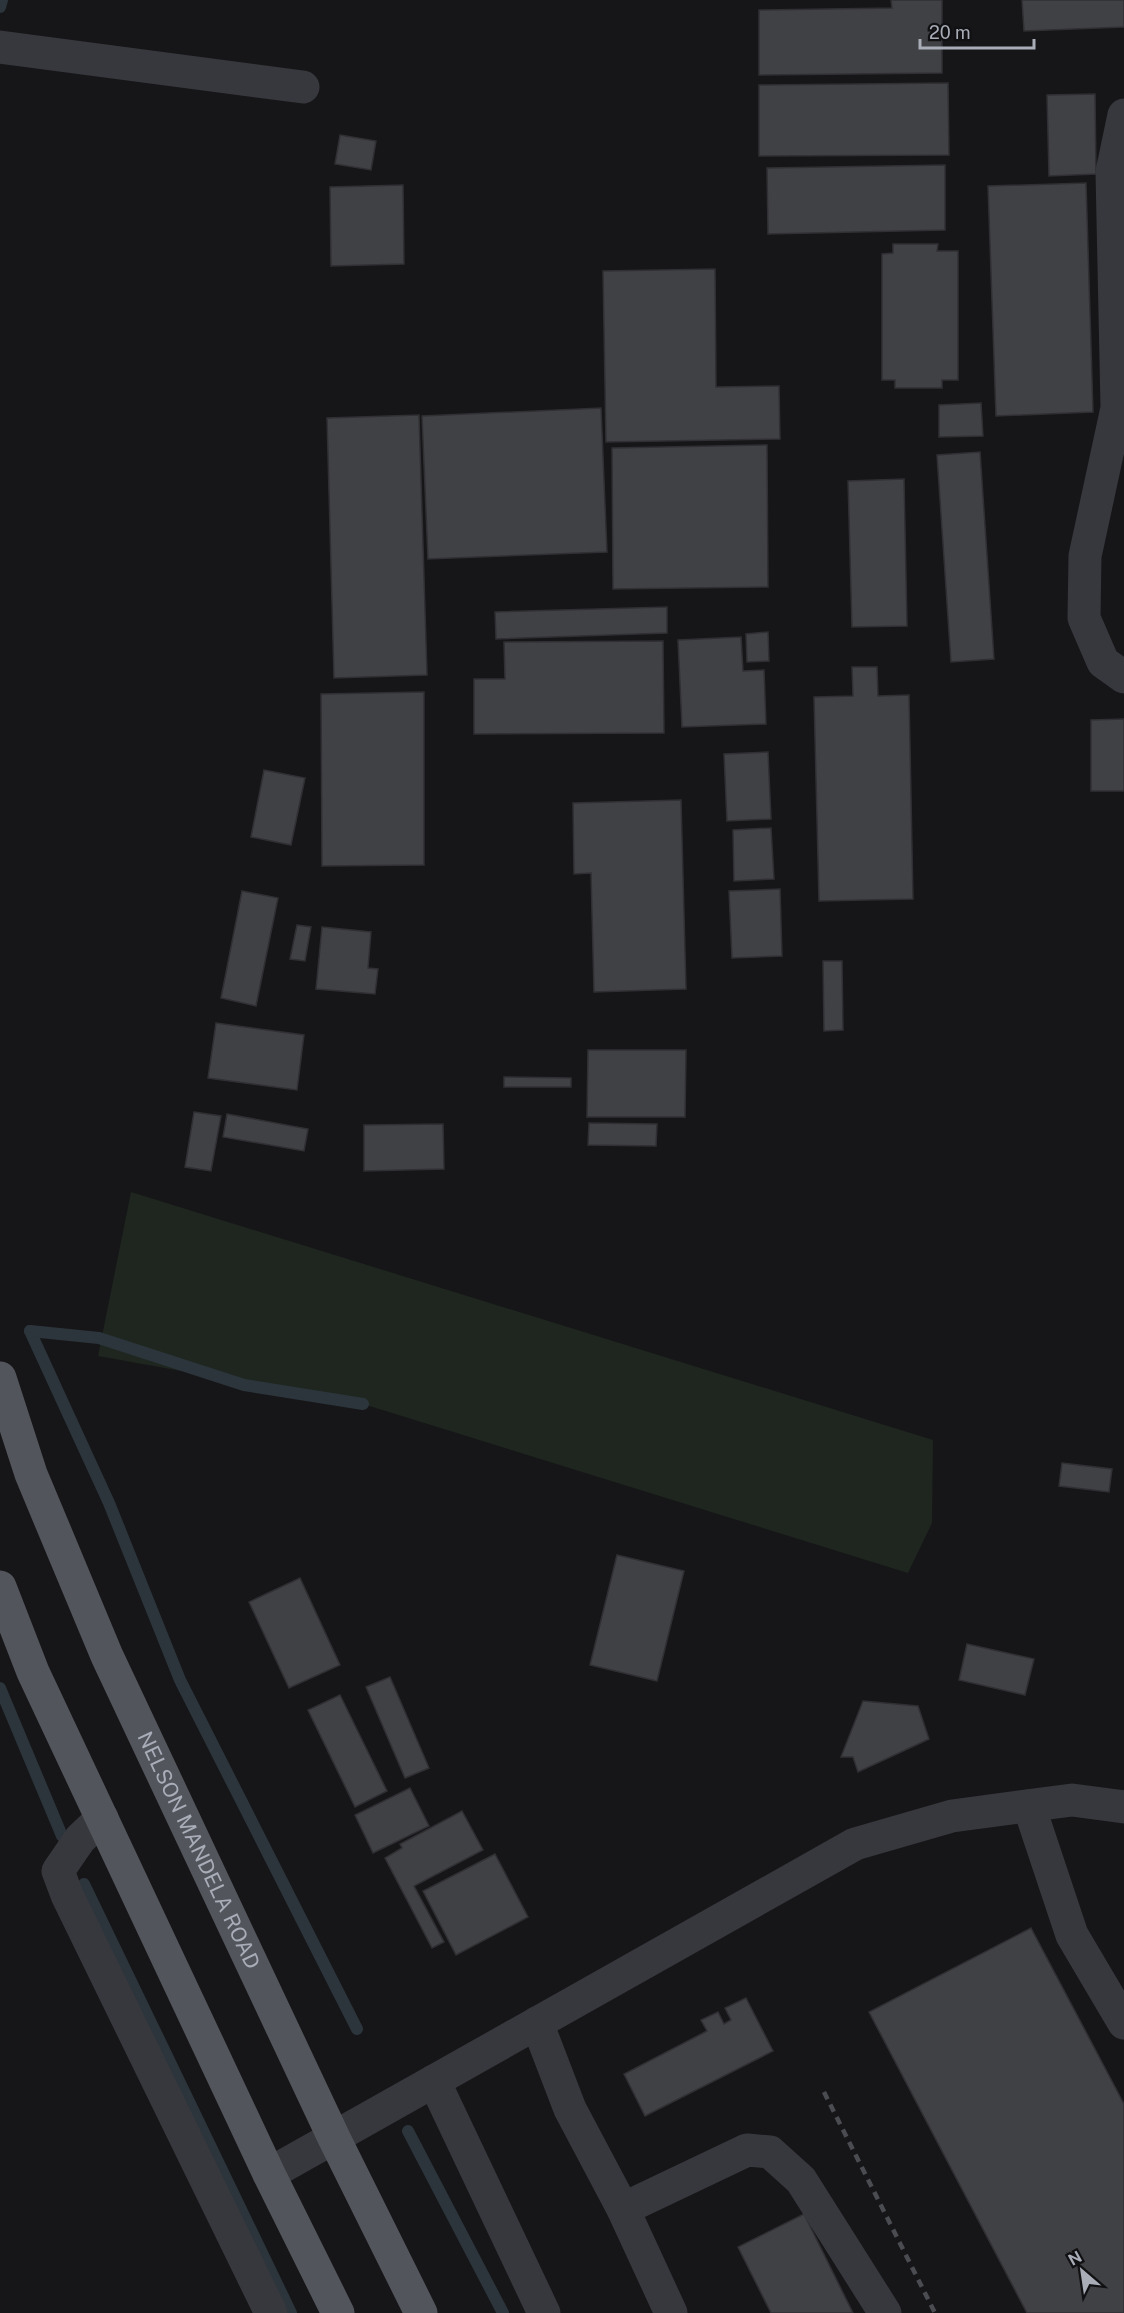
<svg xmlns="http://www.w3.org/2000/svg" width="1124" height="2313" font-family="'Public Sans',sans-serif">
<style>
.green{fill:#1e261f}
.lines{fill:none;stroke-linecap:round;stroke-linejoin:round}
.stream{stroke:#2c353c;stroke-width:12}
.building{fill:#404145;stroke:#303034;stroke-width:1.5}
.minor{stroke:#37383d;stroke-width:33}
.major{stroke:#53555c;stroke-width:33}
.rail{stroke:#4a4c52;stroke-width:4.5;stroke-dasharray:8 6;stroke-linecap:butt}
.labels{text-anchor:middle;stroke-width:4.5;stroke-linejoin:round;paint-order:stroke}
.street-label{font-size:21px;fill:#a8adb8;stroke:#111113}
</style>
<rect width="100%" height="100%" fill="#161618"/>
<polygon class="green" points="131,1192 933,1440 932,1523 908,1573 363,1404 98,1356"/>
<g class="lines">
<g class="stream">
<polyline points="0,7 2,0"/>
<polyline points="30,1331 109,1503 180,1680 357,2029"/>
<polyline points="30,1331 99,1338 244,1385 363,1404"/>
<polyline points="0,1688 62,1836"/>
<polyline points="84,1884 291,2313"/>
<polyline points="408,2131 503,2313"/>
</g>
</g>
<g class="building">
<polygon points="891,0 942,0 942,73 759,75 759,10 892,8"/>
<polygon points="1022,0 1124,0 1124,27 1024,31"/>
<polygon points="948,83 949,155 759,156 759,85"/>
<polygon points="1095,94 1096,174 1049,176 1047,95"/>
<polygon points="340,135 376,141 371,170 335,164"/>
<polygon points="945,165 945,230 768,234 767,168"/>
<polygon points="1086,183 1093,412 996,416 988,186"/>
<polygon points="403,185 404,264 331,266 330,187"/>
<polygon points="893,244 938,244 937,251 958,251 958,380 942,380 942,388 895,388 895,380 882,380 882,254 893,253"/>
<polygon points="715,269 716,387 779,386 780,439 606,442 603,271"/>
<polygon points="981,403 983,436 939,437 939,405"/>
<polygon points="601,408 607,552 428,559 422,416"/>
<polygon points="419,415 427,675 334,678 327,418"/>
<polygon points="767,445 768,587 613,589 612,448"/>
<polygon points="980,452 994,659 951,662 937,455"/>
<polygon points="904,479 907,626 852,627 848,481"/>
<polygon points="667,607 667,633 496,639 495,612"/>
<polygon points="768,632 769,661 747,662 746,634"/>
<polygon points="741,637 743,671 764,670 766,724 682,727 678,640"/>
<polygon points="663,641 664,733 474,734 474,679 505,679 504,642"/>
<polygon points="852,667 877,667 878,696 909,695 913,899 819,901 814,697 853,696"/>
<polygon points="424,692 424,865 322,866 321,694"/>
<polygon points="1124,719 1124,791 1091,791 1091,720"/>
<polygon points="768,752 771,819 727,821 724,754"/>
<polygon points="264,770 305,778 291,845 251,837"/>
<polygon points="681,800 686,989 594,992 591,873 574,874 573,803"/>
<polygon points="771,828 774,879 734,881 733,830"/>
<polygon points="780,889 782,956 732,958 729,891"/>
<polygon points="242,891 278,898 256,1006 221,998"/>
<polygon points="297,925 311,927 305,961 290,959"/>
<polygon points="322,927 371,932 368,968 378,969 375,994 316,989"/>
<polygon points="823,961 842,961 843,1030 824,1031"/>
<polygon points="216,1023 304,1035 297,1090 208,1078"/>
<polygon points="588,1050 686,1050 685,1117 587,1117"/>
<polygon points="504,1077 571,1078 571,1087 504,1087"/>
<polygon points="194,1112 221,1116 211,1171 185,1167"/>
<polygon points="227,1114 308,1129 304,1151 223,1137"/>
<polygon points="589,1123 657,1124 656,1146 588,1145"/>
<polygon points="443,1124 444,1169 364,1171 364,1125"/>
<polygon points="1062,1463 1112,1469 1109,1492 1059,1486"/>
<polygon points="617,1555 684,1571 657,1681 590,1665"/>
<polygon points="300,1578 340,1665 289,1688 249,1602"/>
<polygon points="967,1644 1034,1659 1025,1695 959,1680"/>
<polygon points="390,1677 429,1768 405,1778 366,1687"/>
<polygon points="340,1695 387,1791 355,1807 308,1710"/>
<polygon points="863,1701 918,1706 929,1739 858,1772 853,1757 841,1757"/>
<polygon points="410,1788 429,1826 373,1853 355,1815"/>
<polygon points="462,1811 483,1850 414,1886 444,1942 432,1948 385,1858 402,1848 400,1844"/>
<polygon points="495,1854 528,1917 456,1955 423,1891"/>
<polygon points="1031,1928 1124,2104 1124,2313 1027,2313 869,2012"/>
<polygon points="746,1998 773,2051 645,2116 624,2074 707,2031 701,2020 718,2012 724,2024 731,2020 725,2008"/>
<polygon points="804,2214 853,2313 771,2313 738,2247"/>
</g>
<g class="lines">
<g class="minor">
<polyline points="0,47 303,87"/>
<polyline points="1124,115 1112,172 1117,408 1085,556 1084,618 1103,662 1124,677"/>
<polyline points="1029,1806 1072,1935 1124,2023"/>
<polyline points="102,1818 80,1839 58,1871 67,1895 271,2313"/>
<polyline points="537,2023 570,2109 623,2209 671,2313"/>
<polyline points="434,2081 544,2313"/>
<polyline points="269,2174 855,1844 952,1816 1072,1800 1124,1807"/>
<polyline points="623,2209 747,2150 770,2152 801,2180 885,2313"/>
</g>
<g class="major">
<path id="s1" d="M0,1378L31,1474L107,1656L334,2138L421,2313"/>
<polyline points="0,1587 33,1672 269,2174 338,2313"/>
</g>
<polyline class="rail" points="824,2092 935,2313"/>
</g>
<g class="labels">
<g class="street-label">
<text dy="7" stroke="none"><textPath href="#s1" startOffset="513">NELSON MANDELA ROAD</textPath></text>
</g>
</g>
<g transform="translate(1082 2271) rotate(331)" stroke="#111113" stroke-width="4.5" paint-order="stroke">
<path d="M0-4.5L10 22L0 15L-10 22Z" fill="#a8adb8"/>
<text y="-9" font-size="16" font-weight="bold" text-anchor="middle" fill="#a8adb8">N</text>
</g>
<path d="M920 39v9h114v-9" fill="none" stroke="#a8adb8" stroke-width="3"/>
<text x="929" y="39" font-size="18" fill="#a8adb8" stroke="#111113" stroke-width="4.5" paint-order="stroke">20 m</text>
</svg>
